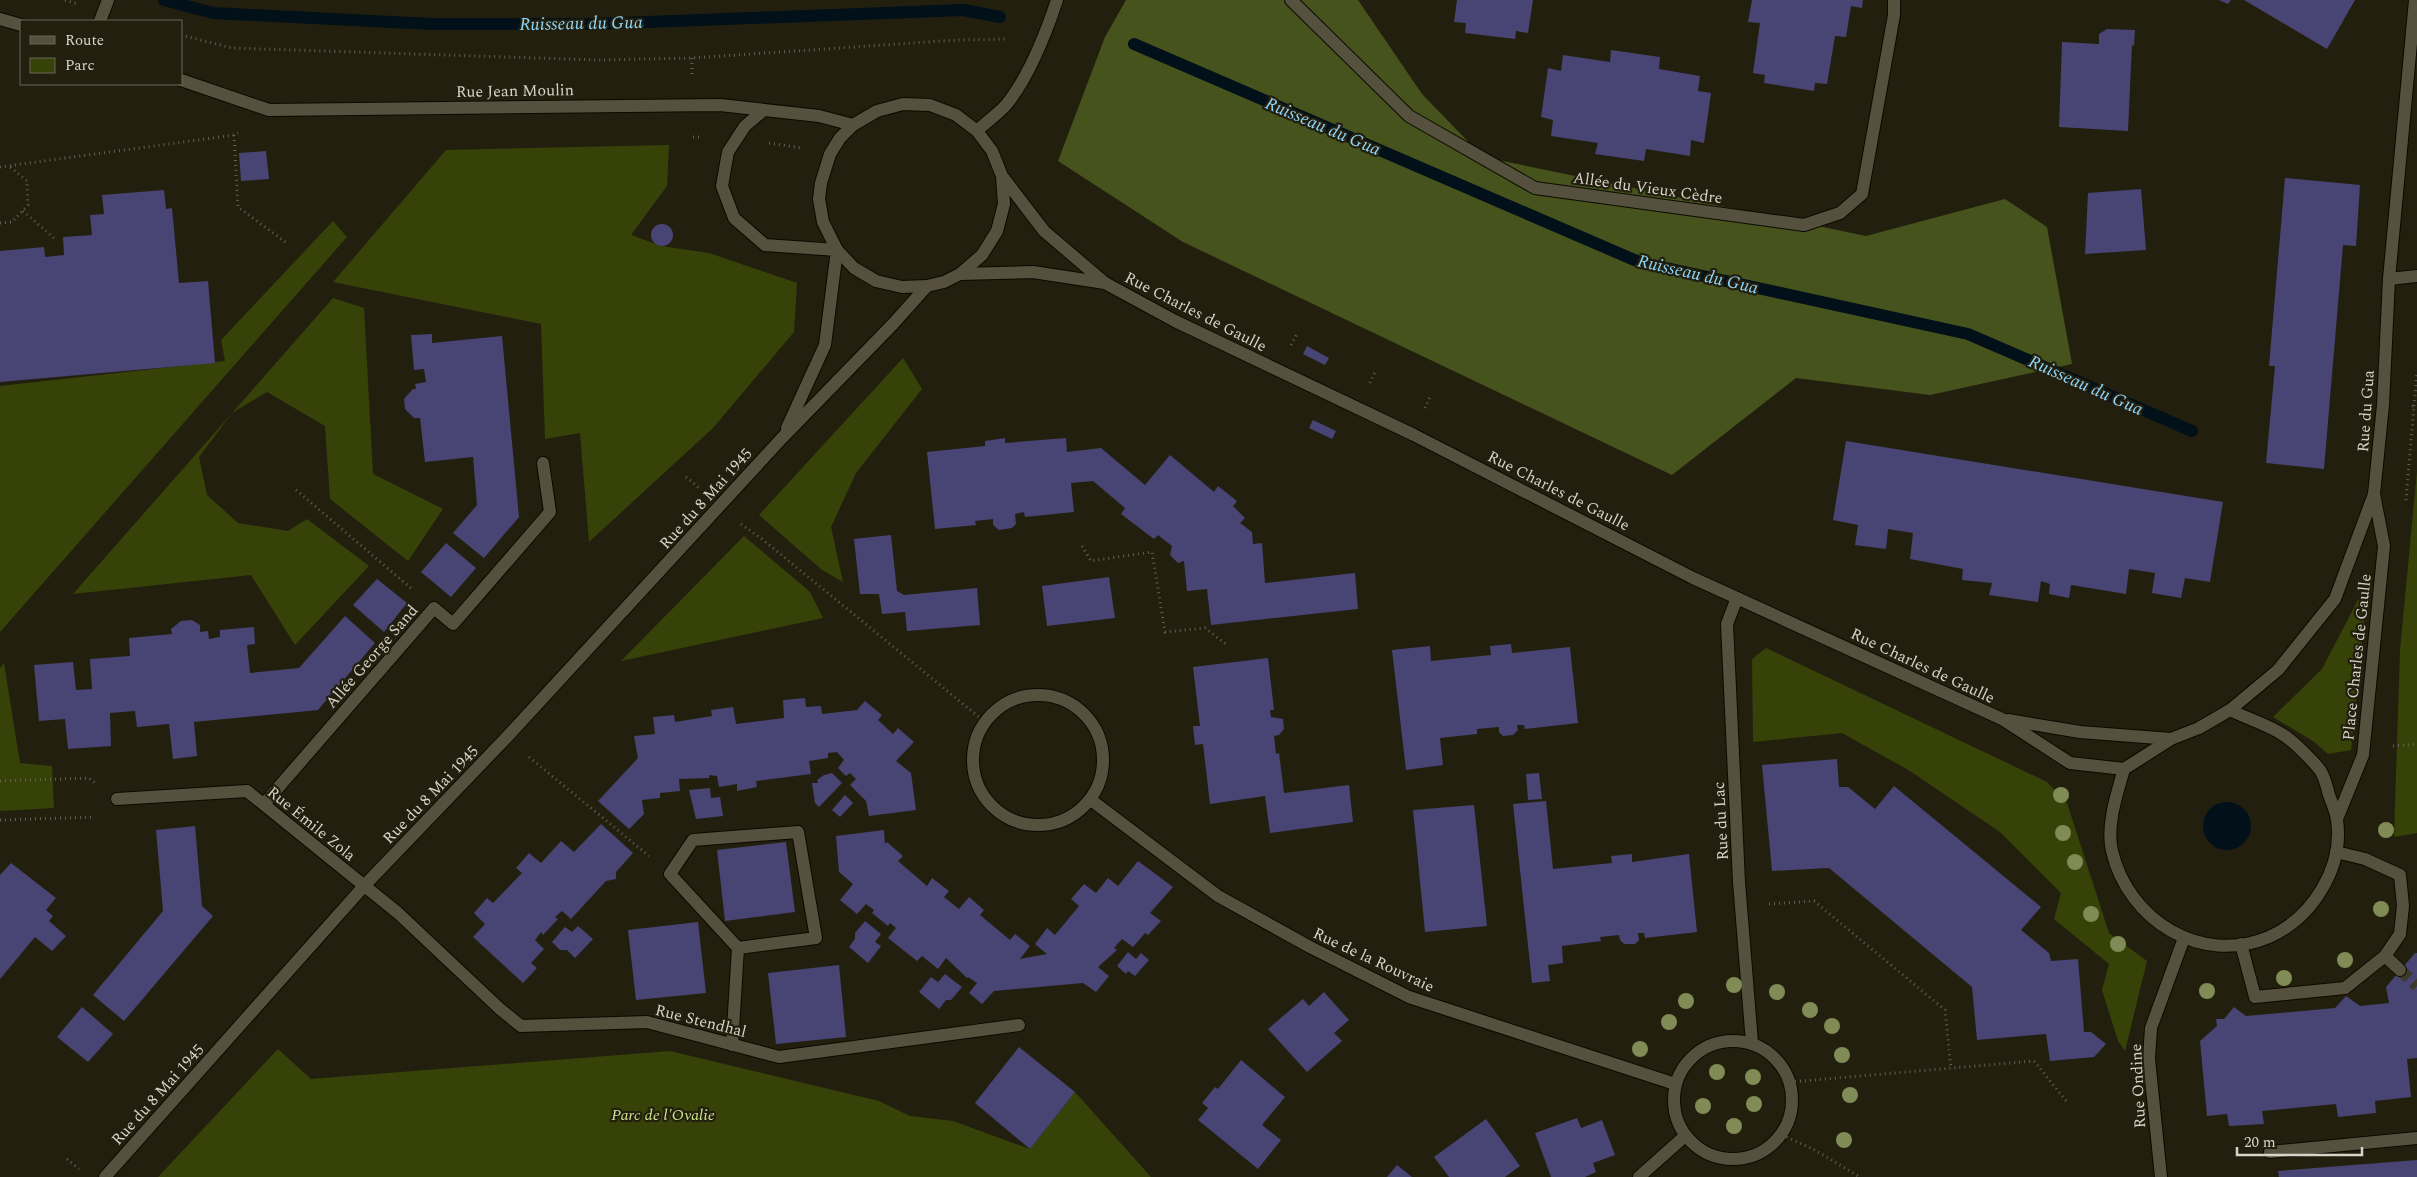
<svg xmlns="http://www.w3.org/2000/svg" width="2417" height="1177" font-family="Spectral,serif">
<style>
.green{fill:#374208}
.forest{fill:#47531c}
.water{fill:#011019}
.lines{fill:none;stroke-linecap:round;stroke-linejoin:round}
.stream{stroke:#011019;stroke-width:12}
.building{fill:#484474}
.minor-tunnel{stroke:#3e3a2a;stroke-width:12;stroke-dasharray:12 6;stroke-linecap:butt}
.minor-casing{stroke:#0c0900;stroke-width:14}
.path{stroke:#646052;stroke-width:3;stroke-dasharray:1 4;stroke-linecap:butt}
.minor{stroke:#56513e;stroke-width:12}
.tree{fill:#808b55}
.labels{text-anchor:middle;stroke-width:4.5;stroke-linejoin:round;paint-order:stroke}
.street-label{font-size:16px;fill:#d6d3c9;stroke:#231f0e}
.park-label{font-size:16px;font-style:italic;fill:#cde38f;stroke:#231f0e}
.water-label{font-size:18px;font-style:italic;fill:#8ed5fa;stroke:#231f0e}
</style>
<rect width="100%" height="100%" fill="#231f0e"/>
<g class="green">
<polygon points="669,145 667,186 631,235 661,246 709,253 797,283 794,332 713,428 589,542 580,433 545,439 541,324 333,282 446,150"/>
<polygon points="333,221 347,237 0,632 0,386 225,361 221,340"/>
<polygon points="333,298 364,308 373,474 443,509 408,561 330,499 325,426 267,392 232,413 199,457 207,495 238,523 288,531 307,519 369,566 295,645 251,575 73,594"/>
<polygon points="903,358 922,389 856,473 831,527 843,582 822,570 759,515"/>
<polygon points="2417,471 2417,833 2394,837 2400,650"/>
<polygon points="744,536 810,592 823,618 621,661"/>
<polygon points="2360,596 2366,605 2351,750 2328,754 2313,741 2273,717 2322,669"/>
<polygon points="1766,648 2047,782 2067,803 2109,933 2147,961 2125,1051 2118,1041 2102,990 2109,964 2054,919 2061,893 2000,832 1910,771 1842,733 1753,742 1752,659"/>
<polygon points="4,663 20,763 52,766 54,808 0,811 0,668"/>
<polygon points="278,1049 311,1079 670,1051 879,1101 910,1116 953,1121 1030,1149 1075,1092 1151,1177 158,1177"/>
</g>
<polygon class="forest" points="1126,0 1358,0 1422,94 1483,157 1866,236 2005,199 2047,227 2072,364 1930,395 1796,378 1672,475 1183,242 1058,161 1105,37"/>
<circle class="water" cx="2227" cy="826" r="24"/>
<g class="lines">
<g class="stream">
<polyline points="164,0 213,13 431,24 595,24 963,10 1000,17"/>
<polyline points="1134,44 1639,262 1968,334 2192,431"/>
</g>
</g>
<g class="building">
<polygon points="1457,0 1533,0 1528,33 1516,31 1515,39 1465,33 1466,23 1454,22"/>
<polygon points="1752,0 1863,0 1862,8 1851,6 1846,37 1835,36 1827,84 1815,83 1814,91 1764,83 1765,75 1753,73 1760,23 1748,22"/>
<polygon points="2219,0 2231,0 2228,4"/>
<polygon points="2244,0 2355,0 2327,49"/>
<polygon points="2107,29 2135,30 2134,46 2132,45 2128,131 2059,127 2062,42 2099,44 2099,34"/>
<polygon points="1611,50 1660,57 1659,69 1700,76 1698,91 1711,93 1704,143 1691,140 1690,156 1646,149 1644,161 1595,154 1598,143 1551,136 1553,120 1541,117 1548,68 1561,71 1563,55 1610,62"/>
<polygon points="266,151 269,179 241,181 239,153"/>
<polygon points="2285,178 2360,185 2356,246 2343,245 2324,469 2266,463 2275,366 2269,366"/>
<polygon points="2141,189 2146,250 2085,254 2088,193"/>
<polygon points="164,190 166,209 172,208 179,283 208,281 215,363 0,382 0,251 44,247 45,257 64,255 63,237 92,235 90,215 104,214 102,195"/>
<circle cx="662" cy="235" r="11"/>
<polygon points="432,334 432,343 502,336 519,517 484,558 453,533 477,505 473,457 425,462 420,418 414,418 405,409 404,399 413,389 416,389 415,384 426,382 424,369 414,370 411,335"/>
<polygon points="1307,346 1329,358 1325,365 1303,354"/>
<polygon points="1313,420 1336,431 1332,439 1309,428"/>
<polygon points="1005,438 1005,443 1066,438 1067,452 1101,448 1145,485 1170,455 1214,492 1218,486 1237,501 1233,506 1245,518 1240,523 1252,532 1253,544 1262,543 1265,583 1355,573 1358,609 1211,625 1207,589 1187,591 1184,561 1178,563 1170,555 1172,546 1158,535 1154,539 1121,514 1125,508 1093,481 1071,483 1074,512 1025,517 1024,512 1015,514 1016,524 1012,528 999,530 993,525 993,519 975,521 976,525 935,529 927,452 985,446 985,441"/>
<polygon points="1846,441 2223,502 2210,582 2185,578 2181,598 2152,593 2155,573 2129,569 2126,594 2071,585 2069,598 2049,594 2050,584 2041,581 2038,602 1989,595 1992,583 1962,580 1963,569 1910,559 1913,533 1888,529 1886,549 1855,545 1858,525 1833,520"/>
<polygon points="891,535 897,591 904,595 977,588 980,625 907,631 905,612 882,614 879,594 860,594 854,539"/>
<polygon points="446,543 476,568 451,597 421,572"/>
<polygon points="1109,577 1115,618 1047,626 1042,586"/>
<polygon points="377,579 407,603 384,632 353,605"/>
<polygon points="345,616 375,643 318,710 194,722 197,756 173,759 169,724 137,727 135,711 110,713 111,746 68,749 65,719 39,721 34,665 73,662 76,690 92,689 90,659 130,656 129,638 172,634 171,629 181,621 192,620 200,625 200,632 208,631 209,639 220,637 220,630 254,627 255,644 247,645 250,673 299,668"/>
<polygon points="1511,644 1512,653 1570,647 1578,723 1525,729 1524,725 1517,725 1518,730 1513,735 1503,736 1499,732 1499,727 1477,729 1477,734 1440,738 1443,765 1406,770 1392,650 1430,646 1431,661 1491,655 1490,646"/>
<polygon points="1268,658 1274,710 1270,710 1271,717 1283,719 1284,729 1279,735 1274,736 1276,754 1279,753 1284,793 1349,785 1353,822 1270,833 1265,796 1210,804 1203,744 1195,745 1193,726 1200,726 1193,667"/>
<polygon points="805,698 806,707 821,706 822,714 857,710 865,701 882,715 878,720 893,734 898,728 914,742 896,761 911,773 916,810 869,816 866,801 850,785 856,779 850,773 846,776 838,768 844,760 837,752 828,753 828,758 809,761 811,774 756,781 757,787 737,791 737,784 719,787 717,776 709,775 709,778 679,779 680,791 660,793 660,798 642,800 644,814 629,829 598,801 638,758 634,736 655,734 653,717 674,715 675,722 712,716 711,710 733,707 736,724 784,718 783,700"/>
<polygon points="1837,759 1839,787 1848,787 1875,809 1894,786 2041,907 2021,930 2049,953 2051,961 2078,959 2084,1032 2091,1032 2106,1044 2094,1057 2050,1061 2046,1034 1977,1040 1972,987 1829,868 1772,871 1762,765"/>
<polygon points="832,773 842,783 819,807 815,803 812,783 818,783 817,780 824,775"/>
<polygon points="1539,773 1542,799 1528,800 1526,774"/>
<polygon points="710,788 711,798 720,797 723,816 696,819 689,790"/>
<polygon points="845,795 853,803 840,817 832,810"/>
<polygon points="1546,801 1553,869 1612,863 1611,856 1632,854 1632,862 1689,854 1697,932 1645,938 1644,933 1638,933 1639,940 1635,944 1624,944 1620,940 1619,935 1600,937 1601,941 1562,946 1563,963 1548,965 1550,981 1532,983 1513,804"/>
<polygon points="1474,805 1487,926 1425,932 1413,810"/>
<polygon points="601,824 633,853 616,872 616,879 606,881 571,919 562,911 555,917 558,919 543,935 541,932 535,940 544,949 531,963 537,968 523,983 473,937 485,924 474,913 487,898 493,903 522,873 516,868 529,853 541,863 561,841 574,852"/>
<polygon points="195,826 202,906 213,916 124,1021 93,995 163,911 156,830"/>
<polygon points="884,830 885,844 887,842 903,856 898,861 927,886 932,878 949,891 944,897 959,909 969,897 984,910 980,915 1010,940 1015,934 1030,946 1020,959 1047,954 1035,944 1047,928 1055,935 1079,906 1071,899 1084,884 1096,893 1108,878 1118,886 1138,861 1173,887 1150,913 1161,921 1148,935 1145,933 1133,947 1122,939 1114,948 1117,950 1098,967 1109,976 1096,992 1083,983 994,991 982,1004 969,993 977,983 968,977 967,978 946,958 938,969 922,956 917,961 888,938 896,928 890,923 888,926 872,913 874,910 866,904 857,914 840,900 853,884 839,872 836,836"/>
<polygon points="786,842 795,912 725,921 717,850"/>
<polygon points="11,863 56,898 46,910 53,916 49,921 66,936 52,951 35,937 0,979 0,875"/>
<polygon points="865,921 881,934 875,942 881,946 868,963 849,947 855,939 855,933"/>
<polygon points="698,922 706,993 636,1000 628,930"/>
<polygon points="578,926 593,939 575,958 567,950 560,950 552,942 565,927 572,932"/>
<polygon points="1128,952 1136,959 1141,953 1149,960 1135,976 1128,971 1126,974 1117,966"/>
<polygon points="2415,953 2417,953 2417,1058 2407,1059 2411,1097 2375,1101 2376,1113 2338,1117 2336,1104 2262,1111 2264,1124 2229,1126 2227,1114 2207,1116 2200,1041 2217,1026 2216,1019 2224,1019 2234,1007 2246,1016 2335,1008 2346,996 2360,1006 2389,1003 2386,987"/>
<polygon points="839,965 846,1037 776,1044 768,973"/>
<polygon points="945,974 962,987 951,1000 946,1000 939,1009 919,992 931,977 938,982"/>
<polygon points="1324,992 1349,1020 1334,1033 1342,1041 1307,1072 1268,1029 1303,999 1309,1006"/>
<polygon points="82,1007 113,1034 88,1062 57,1037"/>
<polygon points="1019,1047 1075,1092 1030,1149 975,1103"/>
<polygon points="1241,1060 1285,1097 1262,1125 1281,1140 1258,1169 1198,1120 1208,1108 1202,1103 1215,1087 1218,1089"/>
<polygon points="1577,1118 1581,1128 1602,1120 1615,1155 1593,1163 1596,1172 1585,1177 1551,1177 1535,1133"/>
<polygon points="1486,1119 1520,1166 1505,1177 1449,1177 1434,1157"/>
<polygon points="2417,1160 2417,1177 2279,1177 2278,1171"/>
<polygon points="1397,1165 1412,1177 1387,1177"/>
</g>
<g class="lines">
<polyline class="minor-tunnel" points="2400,970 2417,986"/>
<g class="minor-casing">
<g id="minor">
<polyline points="1291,0 1409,116 1535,188 1804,225 1840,213 1862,194 1894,15 1894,0"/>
<polyline points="0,19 21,25"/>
<polyline points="100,21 108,0"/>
<polyline points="181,80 269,110 720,105 819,116 853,125"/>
<polyline points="764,110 745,126 728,152 722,186 734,218 765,245 837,250 825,345 787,428"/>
<path d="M977,131C986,122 998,114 1006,105C1028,78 1046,33 1057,0"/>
<polyline points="1002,176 1004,204 997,231 982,255 960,274 944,282 927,286 902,287 876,281 854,268 837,250 823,222 819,199 821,183 830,154 840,138 853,125 877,111 903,104 930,105 956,115 977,131 992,151 1002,176 1044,231 1105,283 1175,321 1414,435 1693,578 2002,719 2070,763 2124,769 2171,739 2199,728 2230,710 2278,670 2335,599 2374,494 2383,405 2389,279 2415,0"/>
<polyline points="960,274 1033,272 1105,283"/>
<polyline points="2389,279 2417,276"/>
<polyline points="1737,598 1727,624 1739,882 1752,1043"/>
<circle cx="1038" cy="760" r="65"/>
<polyline points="2008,720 2080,732 2171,739"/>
<path d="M2124,769C2117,793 2106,826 2112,851C2128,920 2201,966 2269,937C2312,918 2344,868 2337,820C2336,812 2332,803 2329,795C2327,788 2325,777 2320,770C2313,761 2295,743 2285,736C2269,725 2248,719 2230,710"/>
<polyline points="117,799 247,791 398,913 500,1009 521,1026 647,1022 779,1057 1019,1025"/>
<polyline points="1091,800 1218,896 1310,947 1409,997 1675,1084"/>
<polyline points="264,804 434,608 453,624 550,512 543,463"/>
<polyline points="2337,819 2363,755 2384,546 2374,494"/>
<polyline points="2241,944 2255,997 2345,988 2385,956 2400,934 2403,906 2400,875 2365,859 2336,852"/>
<polyline points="2385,956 2400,970"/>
<circle cx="1733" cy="1100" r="59"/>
<polyline points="732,1045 738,948 816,938 798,832 693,840 670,874 738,948"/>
<polyline points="2270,1152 2417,1138"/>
<polyline points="105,1177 364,886 506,738 782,438 893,324 927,286"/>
<polyline points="1639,1177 1685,1136"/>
<polyline points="2161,1177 2149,1059 2151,1028 2184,938"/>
</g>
</g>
<g class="path">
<polyline points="65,0 77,4"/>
<polyline points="181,35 232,48 598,60 692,58 957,40 1008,39"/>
<polyline points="692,58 692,76"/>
<polyline points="234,135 238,207 288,244"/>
<polyline points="693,137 703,137"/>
<polyline points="769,143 802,148"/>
<polyline points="0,167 234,135 238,133"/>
<polyline points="23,211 55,239"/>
<polyline points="0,223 12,222 28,205 27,181 9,166"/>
<polyline points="1291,345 1297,334"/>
<polyline points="1370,383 1375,372"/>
<polyline points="2414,406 2417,373"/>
<polyline points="1425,408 1430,397"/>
<polyline points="686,477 699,488"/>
<polyline points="296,490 412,589"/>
<polyline points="2406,500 2414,406 2412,406"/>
<polyline points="741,524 762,539 985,722"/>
<polyline points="1082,546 1091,561 1152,552 1165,632 1205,628 1226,644"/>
<polyline points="2393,746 2417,744"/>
<polyline points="529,757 649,856"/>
<polyline points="0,781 89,778 95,783"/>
<polyline points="0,820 95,817"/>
<polyline points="1769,904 1814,901 1945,1010 1951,1069"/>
<polyline points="1790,1082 2034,1061 2067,1102"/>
<polyline points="1782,1135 1813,1149 1860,1177"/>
<polyline points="67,1159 79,1169"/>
</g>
<use href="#minor" class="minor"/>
</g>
<g class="tree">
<circle cx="2061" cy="795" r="8"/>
<circle cx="2386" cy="830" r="8"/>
<circle cx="2063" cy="833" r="8"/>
<circle cx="2075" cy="862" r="8"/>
<circle cx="2381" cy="909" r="8"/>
<circle cx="2091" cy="914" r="8"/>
<circle cx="2118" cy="944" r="8"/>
<circle cx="2345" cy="960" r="8"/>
<circle cx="2284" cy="978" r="8"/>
<circle cx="1734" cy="985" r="8"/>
<circle cx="2207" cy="991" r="8"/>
<circle cx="1777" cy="992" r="8"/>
<circle cx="1686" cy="1001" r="8"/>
<circle cx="1810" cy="1010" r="8"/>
<circle cx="1669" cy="1022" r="8"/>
<circle cx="1832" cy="1026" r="8"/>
<circle cx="1640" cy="1049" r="8"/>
<circle cx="1842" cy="1055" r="8"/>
<circle cx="1717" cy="1072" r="8"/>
<circle cx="1753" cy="1077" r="8"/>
<circle cx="1850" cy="1095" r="8"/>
<circle cx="1754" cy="1104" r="8"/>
<circle cx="1703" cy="1106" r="8"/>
<circle cx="1734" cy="1126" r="8"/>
<circle cx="1844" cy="1140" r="8"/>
</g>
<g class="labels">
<g class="street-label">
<text transform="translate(515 90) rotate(-1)" y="6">Rue Jean Moulin</text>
<text transform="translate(1648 187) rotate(8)" y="6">Allée du Vieux Cèdre</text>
<text transform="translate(1196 311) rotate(27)" y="6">Rue Charles de Gaulle</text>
<text transform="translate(2365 411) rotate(-86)" y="6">Rue du Gua</text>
<text transform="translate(1559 490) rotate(27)" y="6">Rue Charles de Gaulle</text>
<text transform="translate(705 498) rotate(-48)" y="6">Rue du 8 Mai 1945</text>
<text transform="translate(371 656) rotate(-49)" y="6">Allée George Sand</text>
<text transform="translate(2356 657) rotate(-84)" y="6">Place Charles de Gaulle</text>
<text transform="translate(1923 665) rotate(25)" y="6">Rue Charles de Gaulle</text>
<text transform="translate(430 794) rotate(-46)" y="6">Rue du 8 Mai 1945</text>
<text transform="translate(1720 821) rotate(-93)" y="6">Rue du Lac</text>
<text transform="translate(312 823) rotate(39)" y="6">Rue Émile Zola</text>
<text transform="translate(1374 959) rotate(25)" y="6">Rue de la Rouvraie</text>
<text transform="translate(701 1020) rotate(14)" y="6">Rue Stendhal</text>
<text transform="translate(2137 1086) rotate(-93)" y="6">Rue Ondine</text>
<text transform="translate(157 1094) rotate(-48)" y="6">Rue du 8 Mai 1945</text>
</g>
<g class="park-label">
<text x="663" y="1120">Parc de l'Ovalie</text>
</g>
<g class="water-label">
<text transform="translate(581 23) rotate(-1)" y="6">Ruisseau du Gua</text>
<text transform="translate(1323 126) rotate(23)" y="6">Ruisseau du Gua</text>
<text transform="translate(1698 274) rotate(13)" y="6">Ruisseau du Gua</text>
<text transform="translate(2086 385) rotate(24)" y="6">Ruisseau du Gua</text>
</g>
</g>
<rect x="20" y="20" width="162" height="65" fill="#231f0e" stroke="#6b6759"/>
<rect x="30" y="36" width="25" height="8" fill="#56513e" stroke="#6b6759"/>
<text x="65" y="45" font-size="15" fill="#d6d3c9">Route</text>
<rect x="30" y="58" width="25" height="15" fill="#374208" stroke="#6b6759"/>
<text x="65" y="70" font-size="15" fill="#d6d3c9">Parc</text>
<path d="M2237 1147v8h125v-8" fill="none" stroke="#d6d3c9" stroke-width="2.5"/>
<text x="2244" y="1147" font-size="15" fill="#d6d3c9" stroke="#231f0e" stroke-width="4" paint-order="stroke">20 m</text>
</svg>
